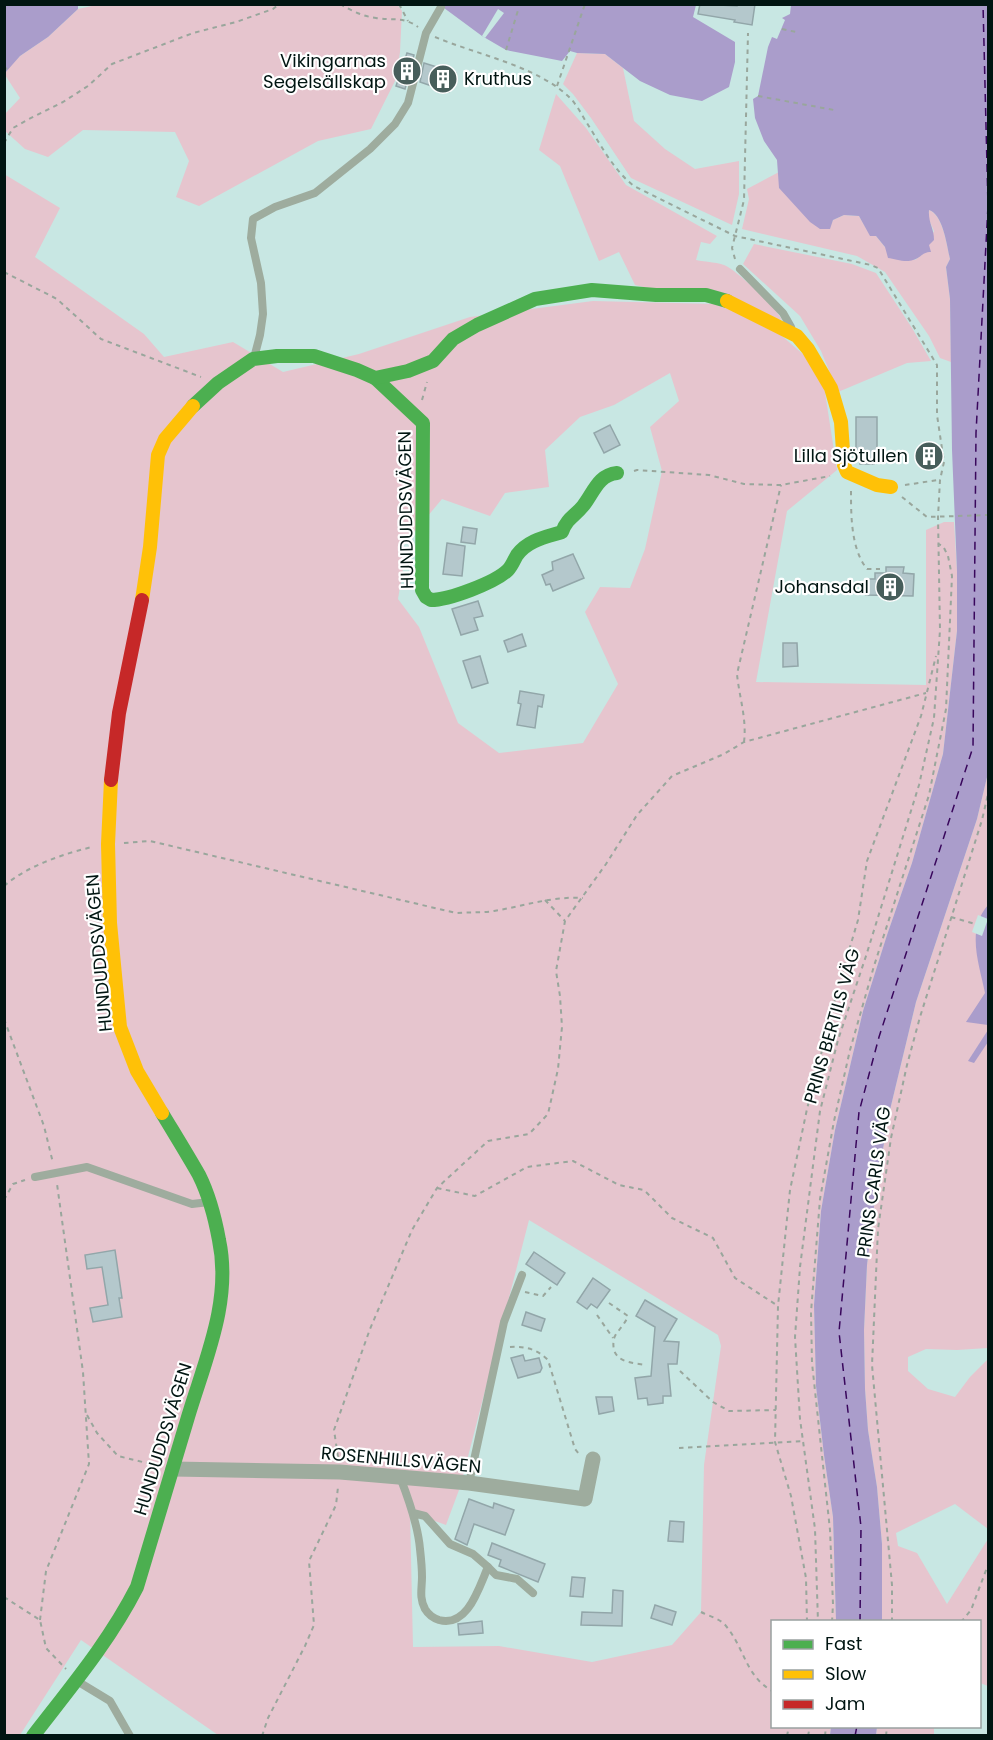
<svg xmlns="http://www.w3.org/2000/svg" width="993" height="1740" font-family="Poppins,sans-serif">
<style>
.green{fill:#e6c5ce;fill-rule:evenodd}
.water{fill:#aa9dcb}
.pier{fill:#c8e7e3}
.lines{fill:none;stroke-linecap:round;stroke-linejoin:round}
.ferry{stroke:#39075c;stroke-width:1.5;stroke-dasharray:8 6;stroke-linecap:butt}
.building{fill:#b4c8cc;stroke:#92a6a9;stroke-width:1.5}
.path{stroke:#99a69c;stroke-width:2;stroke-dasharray:4.5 4.5;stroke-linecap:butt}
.lane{stroke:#9eac9e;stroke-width:8}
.street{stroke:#9eac9e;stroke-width:15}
.fast{stroke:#4caf50;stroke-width:14}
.slow{stroke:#ffc107;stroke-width:14}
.jam{stroke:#c62828;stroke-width:14}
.labels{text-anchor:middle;stroke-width:4.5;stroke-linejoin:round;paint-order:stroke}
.poi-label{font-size:18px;fill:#011512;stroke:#fff;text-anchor:end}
.street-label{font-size:18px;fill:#011512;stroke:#fff}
</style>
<rect width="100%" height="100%" fill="#c8e7e3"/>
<g class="green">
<polygon points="101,4 397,4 402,11 400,52 396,79 371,129 318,141 199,206 176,197 189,161 175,132 83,130 48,157 25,149 5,131 4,115 20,98 5,75 7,69 20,56 48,37 78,9"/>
<polygon points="577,53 605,54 623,68 634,121 665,149 695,169 739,161 739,194 732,225 631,178 591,118 573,94 563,84"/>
<path d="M556,94L586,128L626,185L717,236L710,244L701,242L696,260C705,262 720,262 728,267C740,274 777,308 782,320L635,285L619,252L599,261L560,166L539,150Z"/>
<path d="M779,172V188L829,229L833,220L844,215L859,216L870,235L876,236L885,247L915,260L925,252L934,231L929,220V210C943,215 947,245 950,259L946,267L950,299L951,362L940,358L929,336L885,272L857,256L742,229L749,199L747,189Z"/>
<path d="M4,174L60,208L35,257L144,334L164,357L233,342L283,372L359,354L470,317L593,301L716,304L767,323L805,356L824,386L837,470L787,511L756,682L926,685V530L944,522H954L957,571V631L943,754L912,863L887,935L863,1011L835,1130L821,1211L814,1305L816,1386L824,1455L833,1517L836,1621L772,1622V1726L831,1727L830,1735H218L81,1640L20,1735H5ZM670,373L679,401L650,427L662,471L645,549L630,588L600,587L585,612L618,684L583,743L499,753L458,723L419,627L398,599L403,569L401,548L442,499L490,516L505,493L549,487L545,450L580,417L614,405ZM529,1220L718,1335L721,1346L704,1465L701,1612L672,1645L592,1662L499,1646L413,1647L410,1512L446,1525L459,1490L457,1476H463Z"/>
<polygon points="754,244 852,264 876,273 912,328 931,361 907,363 838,392 821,351 800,316 743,264"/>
<polygon points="988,773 988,1348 957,1350 926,1349 908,1357 908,1371 928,1389 955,1397 970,1377 988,1359 988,1529 955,1504 896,1533 898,1546 917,1553 947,1604 988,1539 988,1686 980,1683 980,1622 882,1622 882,1544 877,1487 868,1430 865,1389 864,1330 867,1265 876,1190 889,1114 916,1002 977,819"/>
<polygon points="877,1727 934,1727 934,1735 876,1736"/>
</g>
<g class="water">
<polygon points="5,4 78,5 78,9 48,37 20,56 5,73"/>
<polygon points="440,5 696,5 693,17 735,42 735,62 729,87 702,101 670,95 640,81 605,54 577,53 570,51 562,61 506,50 482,36"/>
<path d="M791,5H988V773L977,819L916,1002L889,1114L876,1190L867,1265L864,1330L865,1389L868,1430L877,1487L882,1544V1621H836L833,1517L824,1455L816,1386L814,1305L821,1211L835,1130L863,1011L887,935L912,863L943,754L957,631V571L952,450L950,299L946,267L950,259C947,246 943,214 929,210C928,223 934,228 934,240L929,245L931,252C922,252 921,258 913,260C906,263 895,259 888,258L885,247L876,236H870L859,216L844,215L833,220L830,229H820L810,222L779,188L777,160L764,141L755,118L753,99L758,96L768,47L772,37L777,39L785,20L782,18L790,14Z"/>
<path d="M988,905V1025L966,1022L985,993C979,963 966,930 988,905Z"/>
<polygon points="988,1030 988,1042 974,1063 968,1061"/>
<polygon points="831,1727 831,1726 877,1727 876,1735 830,1735"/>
</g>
<g class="pier">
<polygon points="498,9 504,13 485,38 482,36"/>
<polygon points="978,915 988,919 982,936 972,932"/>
</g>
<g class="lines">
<g class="ferry">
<polyline points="860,1622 861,1527 839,1332 859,1112 879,1037 973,747 976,433 988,206 983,4"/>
<polyline points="855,1736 857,1726"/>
</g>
</g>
<g class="building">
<polygon points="700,4 737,6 737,4 755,4 752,25 734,22 735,20 698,14"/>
<polygon points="407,53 414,55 405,89 396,86"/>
<polygon points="424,63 456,73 449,92 420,82"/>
<polygon points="856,417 877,417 877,452 873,452 874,464 860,464 859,452 856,452"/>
<polygon points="610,425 620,445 604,453 594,433"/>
<polygon points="935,450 936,461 921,462 920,451"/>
<polygon points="463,527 477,529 475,544 461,542"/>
<polygon points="447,543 465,546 462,576 443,574"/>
<polygon points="573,554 584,578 553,591 550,584 546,585 542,575 553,570 552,562"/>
<polygon points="886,567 904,567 903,573 914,574 913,596 866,595 867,579 875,579 875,573 886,573"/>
<polygon points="478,601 483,616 474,618 478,630 461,635 452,609"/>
<polygon points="522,634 526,646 508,652 504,641"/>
<polygon points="783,643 797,643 798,666 783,667"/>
<polygon points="480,656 488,683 472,688 463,661"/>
<polygon points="520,691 544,695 542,707 538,706 535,728 517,725 521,704 518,703"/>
<polygon points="115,1250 122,1298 119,1298 122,1317 93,1322 90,1308 108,1305 102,1267 87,1269 85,1255"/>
<polygon points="534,1252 565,1273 557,1285 526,1264"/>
<polygon points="593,1278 610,1290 597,1308 591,1304 587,1309 577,1302"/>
<polygon points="645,1300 677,1319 664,1341 679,1342 677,1364 668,1364 671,1396 663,1396 663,1403 648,1405 647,1398 638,1399 635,1378 651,1376 655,1327 636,1316"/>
<polygon points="526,1312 545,1319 541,1331 522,1325"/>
<polygon points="523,1355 525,1361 539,1358 542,1368 540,1372 518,1378 511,1358"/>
<polygon points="596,1397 612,1397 614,1411 599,1414"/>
<polygon points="469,1499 493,1508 494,1503 514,1510 505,1535 474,1524 467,1545 455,1539"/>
<polygon points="670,1521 684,1522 683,1542 668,1541"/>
<polygon points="492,1543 545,1564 538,1582 499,1566 501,1560 488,1555"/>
<polygon points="572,1577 585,1578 583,1597 570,1596"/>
<polygon points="613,1590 623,1591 622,1626 581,1625 582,1612 612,1613"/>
<polygon points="655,1605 676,1612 672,1625 651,1618"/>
<polygon points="482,1621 483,1633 459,1635 458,1624"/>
</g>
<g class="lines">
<g class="path">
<path d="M340,4C352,11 362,16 376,18C393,21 403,16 418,27"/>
<polyline points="399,4 408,21"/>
<polyline points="782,29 796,32"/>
<path d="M435,37C478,55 541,67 572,100C577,106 581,113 585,120C600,143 612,169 634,186L735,236L871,265L878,268L937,365V415L944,462L940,480L938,517L940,630L934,718L919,785L866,956L838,1040L820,1111L800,1267L795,1337L800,1419L815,1529L818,1622"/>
<polyline points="506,50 519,7"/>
<polyline points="4,67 7,69"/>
<polyline points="557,86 585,4"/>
<polyline points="758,96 834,110"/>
<polyline points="4,143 13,128 27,120 63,102 88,86 112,64 193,33 236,22 273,9 279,4"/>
<polyline points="735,259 732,248 744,200 748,33"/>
<polyline points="4,272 57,299 101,339 201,377"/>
<polyline points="422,400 427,382"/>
<polyline points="634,471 637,470 709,475 744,484 781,485 830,476"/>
<polyline points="905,485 938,480"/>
<path d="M851,491C851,516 851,549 867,569H880"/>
<polyline points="902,497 927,517 988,515"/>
<path d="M744,742C747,719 739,696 737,674L781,485"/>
<path d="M124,843L150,841L456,913C469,912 482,913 494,911C524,906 552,896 583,898"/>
<path d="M4,886C27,866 63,854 92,847"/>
<polyline points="545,900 565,921"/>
<polyline points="951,917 975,924"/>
<polyline points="4,1019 44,1126 53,1163"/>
<polyline points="437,1188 475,1196 527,1167 573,1161 619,1185 644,1190 672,1218 713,1238 735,1278 778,1306"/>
<polyline points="4,1200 13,1184 25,1180"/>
<polyline points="525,1292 543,1296 551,1287"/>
<path d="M609,1303L628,1316C625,1324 619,1329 615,1336C613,1340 613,1345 614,1350C618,1363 635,1363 646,1365"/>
<polyline points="597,1315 613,1338"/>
<path d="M510,1347C525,1346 537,1349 548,1360L575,1449L579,1454"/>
<polyline points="680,1371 713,1402 729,1411 776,1410"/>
<polyline points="87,1415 97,1433 118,1456 155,1465"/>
<polyline points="679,1448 803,1441"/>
<polyline points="338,1457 334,1430 370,1329 412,1230 437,1188 488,1141 529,1134 548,1114 558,1069 562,1027 560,996 556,971 565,921 606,864 637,815 672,776 724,754 744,742 926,693"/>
<polyline points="4,1597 40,1620 46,1648 66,1669"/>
<path d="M701,1612C709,1616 721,1619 726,1626C745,1649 745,1675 772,1691"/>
<polyline points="40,1620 46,1571 89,1464 83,1372 57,1184"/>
<polyline points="807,1622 806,1578 791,1496 775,1442 778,1306 790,1190 807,1109 839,984 858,920 867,861 921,716 936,656"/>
<polyline points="832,1622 833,1604 830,1530 812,1363 811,1312 820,1199 834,1121 850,1050 874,966 929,795 946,709 952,576 948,556 943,546 938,544"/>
<polyline points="892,1622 892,1585 872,1365 878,1229 891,1138 907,1065 920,1017 982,820 988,794"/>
<polyline points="961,1622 971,1610 988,1565"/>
<polyline points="262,1736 268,1718 305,1646 314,1625 309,1561 336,1505 338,1487"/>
<polyline points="787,1736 789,1726"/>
<polyline points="808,1736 810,1726"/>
<polyline points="825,1736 826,1726"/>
<polyline points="886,1736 887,1726"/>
</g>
<g class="lane">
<polyline points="740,269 783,313 791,327"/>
<polyline points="254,358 260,335 263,314 261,283 251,238 253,219 275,207 315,193 370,149 395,124 408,103 426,33 441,7"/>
<polyline points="35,1177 87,1167 192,1204 209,1202"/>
<path d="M400,1477C409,1500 418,1525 420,1549C421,1558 422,1568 422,1577C422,1588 419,1598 425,1609C428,1614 433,1618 439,1620C468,1628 479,1587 488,1567L473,1554L450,1544L425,1516L413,1513"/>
<polyline points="469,1483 504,1322 522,1275"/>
<polyline points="488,1567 496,1575 517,1579 533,1593"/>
<polyline points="77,1681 110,1701 130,1736"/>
</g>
<polyline class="street" points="173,1469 340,1472 469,1483 585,1499 593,1459"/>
<g class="fast">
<path d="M375,378L423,423L422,590L426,597L431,600C448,600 495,583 508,570C512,566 514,560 517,555C528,540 546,537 562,532C567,518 575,516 583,506C594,492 598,475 617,473"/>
<polyline points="193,406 218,383 253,359 277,356 314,356 357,370 375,378 408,371 433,361 453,339 477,325 535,299 592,290 656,295 706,295 727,301"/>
<path d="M33,1736C70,1688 109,1642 137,1587C154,1530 171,1474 188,1417C205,1360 232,1301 219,1240C215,1218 209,1195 199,1175C187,1154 174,1133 162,1113"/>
</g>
<g class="slow">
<polyline points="727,301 797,336 808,349 831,388 841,422 844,465 847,472 877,485 891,487"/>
<polyline points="142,600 150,547 158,455 165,439 193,406"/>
<polyline points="111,780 108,844 110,923 120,1027 137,1071 162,1113"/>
</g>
<polyline class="jam" points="111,780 119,713 142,600"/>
</g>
<defs>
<g id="building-disc" transform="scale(1.5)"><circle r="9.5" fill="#475e5b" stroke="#fff"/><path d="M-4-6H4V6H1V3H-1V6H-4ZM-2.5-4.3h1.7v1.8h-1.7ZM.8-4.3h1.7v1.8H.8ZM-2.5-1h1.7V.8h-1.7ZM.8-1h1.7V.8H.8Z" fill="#fff"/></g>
</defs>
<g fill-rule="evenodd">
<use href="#building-disc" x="407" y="71"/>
<use href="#building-disc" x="443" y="79"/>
<use href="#building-disc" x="929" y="456"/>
<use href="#building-disc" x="890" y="587"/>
</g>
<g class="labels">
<g class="poi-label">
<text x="386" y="67">Vikingarnas<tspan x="386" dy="21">Segelsällskap</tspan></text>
<text x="464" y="85" text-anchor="start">Kruthus</text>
<text x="908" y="462">Lilla Sjötullen</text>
<text x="869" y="593">Johansdal</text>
</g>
<g class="street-label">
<text transform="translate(406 510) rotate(-91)" y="6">HUNDUDDSVÄGEN</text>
<text transform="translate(99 953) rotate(-95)" y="6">HUNDUDDSVÄGEN</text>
<text transform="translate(832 1026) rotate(-74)" y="6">PRINS BERTILS VÄG</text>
<text transform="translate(874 1182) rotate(-82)" y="6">PRINS CARLS VÄG</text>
<text transform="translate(163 1439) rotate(-73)" y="6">HUNDUDDSVÄGEN</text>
<text transform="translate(401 1460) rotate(5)" y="6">ROSENHILLSVÄGEN</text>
</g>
</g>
<rect width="993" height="1740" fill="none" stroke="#011512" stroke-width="12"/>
<rect x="771" y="1620" width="210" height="108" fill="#ffffff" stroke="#99a1a0" stroke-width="1.5"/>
<rect x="783" y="1640" width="30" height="9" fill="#4caf50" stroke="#99a1a0" stroke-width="1.5"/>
<text x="825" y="1650" font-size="18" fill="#011512">Fast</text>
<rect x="783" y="1670" width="30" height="9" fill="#ffc107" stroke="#99a1a0" stroke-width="1.5"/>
<text x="825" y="1680" font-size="18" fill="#011512">Slow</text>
<rect x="783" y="1700" width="30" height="9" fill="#c62828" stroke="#99a1a0" stroke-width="1.5"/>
<text x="825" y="1710" font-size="18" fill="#011512">Jam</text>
</svg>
